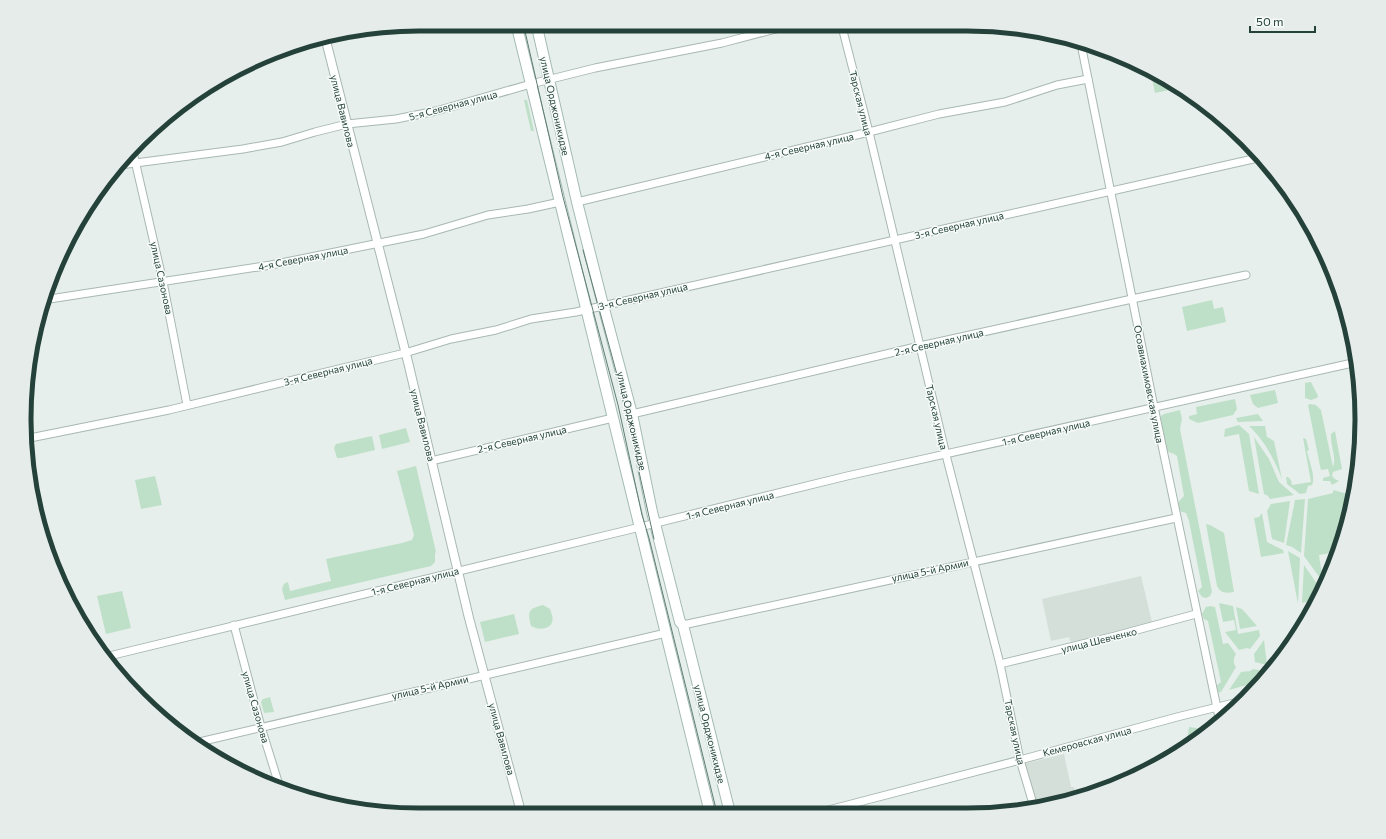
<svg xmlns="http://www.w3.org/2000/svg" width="1386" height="839" font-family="Commissioner,sans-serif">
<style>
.built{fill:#d4dfda}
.green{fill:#bfe0c8}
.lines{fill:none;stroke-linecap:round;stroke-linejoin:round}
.minor-casing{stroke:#a8b8b2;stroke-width:9}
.tertiary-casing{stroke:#a8b8b2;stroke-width:10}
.secondary-casing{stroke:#a4bbb3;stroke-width:12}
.minor{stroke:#fff;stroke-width:7}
.tertiary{stroke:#fff;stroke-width:8}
.secondary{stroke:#fff;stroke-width:10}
.tram{stroke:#5f7d75;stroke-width:1}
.labels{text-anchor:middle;stroke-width:3;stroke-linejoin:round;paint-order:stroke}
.street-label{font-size:10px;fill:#24423a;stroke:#f7fbf9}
.rim{fill:none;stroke:#24423a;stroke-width:5}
</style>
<rect width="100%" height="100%" fill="#e6efeb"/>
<g class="built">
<polygon points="1141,576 1152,622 1071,643 1069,637 1051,641 1042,599"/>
<polygon points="1064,754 1071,787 1074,787 1075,794 1091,791 1092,792 1069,801 1035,807 1023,764"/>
</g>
<g class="green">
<polygon points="1151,73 1174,86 1174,89 1155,93"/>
<polygon points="524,100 527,100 534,131 531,131"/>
<polygon points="1212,300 1214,309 1223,307 1226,322 1187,331 1182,307"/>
<polygon points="1311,382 1318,396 1317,398 1311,400 1305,398 1305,383"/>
<polygon points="1275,390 1278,403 1258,408 1253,404 1250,395"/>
<polygon points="1235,399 1237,409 1233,415 1198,423 1189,419 1189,416 1197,414 1196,407"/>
<path d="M1310,404L1316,405L1321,410L1333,467C1337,460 1330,443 1331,434L1335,431L1342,469L1333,472L1332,476L1335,479L1339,481L1332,485L1330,481H1323V478L1330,476L1328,469L1321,470L1320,466L1308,405Z"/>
<path d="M1180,410L1182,419L1180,429L1212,592L1210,596L1206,598L1202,597L1198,591L1202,587L1189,521L1186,513L1179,511C1177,503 1178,502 1184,496L1177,456L1174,454L1166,451L1161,420V416L1164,414Z"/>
<polygon points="1258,414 1263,421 1238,422 1236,418"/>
<polygon points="1239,425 1249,434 1259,494 1249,491 1239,434 1224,437 1225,429"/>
<path d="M1249,426H1265L1267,437L1274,441L1282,479C1274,459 1265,441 1249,426Z"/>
<polygon points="406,428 410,442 382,449 379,435"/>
<polygon points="372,436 375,450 341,458 337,458 334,448 336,444"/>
<polygon points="1254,437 1269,459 1279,482 1294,495 1270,499 1268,496 1264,494"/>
<path d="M1303,438L1306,439L1309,450L1307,451C1309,461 1316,477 1312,485L1308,486L1306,493L1300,494L1287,484L1286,477H1288L1291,480L1292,485L1311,482Z"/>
<polygon points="416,466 436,552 435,553 435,562 431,566 285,600 282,589 284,584 288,582 290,591 331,581 326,559 402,543 412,540 414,535 397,471"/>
<polygon points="155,476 162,505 141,509 135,480"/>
<polygon points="1333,490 1348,494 1351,510 1349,522 1337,552 1319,555 1322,575 1329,574 1325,585 1304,556 1308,499 1333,493"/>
<polygon points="1305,499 1301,553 1292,547 1286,545 1295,500"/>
<polygon points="1290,501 1284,543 1272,539 1267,511 1271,504"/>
<polygon points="1262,513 1267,542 1283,550 1284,553 1261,557 1254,518 1259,517"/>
<path d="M1206,524L1210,525L1224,533L1234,592C1226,593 1221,594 1217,586Z"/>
<polygon points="1288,551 1300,558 1298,604"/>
<polygon points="1304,565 1322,591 1318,599 1302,603"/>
<polygon points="122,591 131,628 106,634 97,596"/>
<polygon points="1219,603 1233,606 1238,634 1259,630 1260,636 1250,649 1247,648 1239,650 1225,632 1236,630 1234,620 1223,622"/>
<path d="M543,605L550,609C551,613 554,618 552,622C550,630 537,630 531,626C528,612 527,609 543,605Z"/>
<path d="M1210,606L1215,607L1223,644L1228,643L1236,654C1233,659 1233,663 1236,667L1221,692L1217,693L1215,687L1221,682L1208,621L1204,619L1202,614L1206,607Z"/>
<polygon points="1236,607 1242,609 1257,626 1240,629"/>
<polygon points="514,614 519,634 485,642 480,622"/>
<polygon points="1264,640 1267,665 1255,662 1254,654"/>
<polygon points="1253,669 1269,672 1261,681 1229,690 1241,672 1250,671"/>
<polygon points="270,697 274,712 264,713 261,702 263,699"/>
<polygon points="1189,727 1209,730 1186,747"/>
</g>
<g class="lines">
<g class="minor-casing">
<g id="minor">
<polyline points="842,27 869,132 946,455 1000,664 1020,760 1034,807"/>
<polyline points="1081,44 1154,407 1220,722"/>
<polyline points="133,152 163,282 187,405"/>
<polyline points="120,165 243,149 282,142 315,132 347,124 396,119 436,111 531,84 595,68 722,43 783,27"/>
<polyline points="577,202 869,132 939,114 1005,102 1057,85 1088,79"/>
<polyline points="43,300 271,265 424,234 488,215 528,209 560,202"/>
<polyline points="632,414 920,346 1132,299 1246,275"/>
<polyline points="25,439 169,410 405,353 451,339 496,330 531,319 576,312 1262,157"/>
<polyline points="431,461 613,418"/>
<polyline points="39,521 46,548"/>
<polyline points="234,625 261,727 280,788"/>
<polyline points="683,625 1176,518"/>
<polyline points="105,657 632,529 847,476 1357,362"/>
<polyline points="1000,664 1115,636 1196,614"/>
<polyline points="195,743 666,633"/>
<polyline points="817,813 1020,760 1177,717 1242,701"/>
</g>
</g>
<g class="tertiary-casing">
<polyline id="tertiary" points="325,37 408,362 469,618 521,812"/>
</g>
<g class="secondary-casing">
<g id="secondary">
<polyline points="517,27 710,813"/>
<polyline points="537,27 577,202 603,305 632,414 652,512 680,622 683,625 730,813"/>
</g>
</g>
<use href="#minor" class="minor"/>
<use href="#tertiary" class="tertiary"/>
<use href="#secondary" class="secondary"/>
<g class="tram">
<polyline points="524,27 563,197 618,405 642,515 649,538 717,813"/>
<polyline points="583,250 619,382 654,539"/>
</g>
</g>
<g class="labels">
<g class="street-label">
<text transform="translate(861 103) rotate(76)" y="4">Тарская улица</text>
<text transform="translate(453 105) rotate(-15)" y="4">5-я Северная улица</text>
<text transform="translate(555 106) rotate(77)" y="4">улица Орджоникидзе</text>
<text transform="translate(343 111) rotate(76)" y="4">улица Вавилова</text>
<text transform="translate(809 146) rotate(-13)" y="4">4-я Северная улица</text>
<text transform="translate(959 225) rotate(-13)" y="4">3-я Северная улица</text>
<text transform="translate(303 258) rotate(-11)" y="4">4-я Северная улица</text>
<text transform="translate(162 278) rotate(78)" y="4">улица Сазонова</text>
<text transform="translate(643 296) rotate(-13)" y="4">3-я Северная улица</text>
<text transform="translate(939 342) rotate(-13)" y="4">2-я Северная улица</text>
<text transform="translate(328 371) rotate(-14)" y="4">3-я Северная улица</text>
<text transform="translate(1149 384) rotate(79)" y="4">Осоавиахимовская улица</text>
<text transform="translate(937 417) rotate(77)" y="4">Тарская улица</text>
<text transform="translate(632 421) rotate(77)" y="4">улица Орджоникидзе</text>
<text transform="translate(423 425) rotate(76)" y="4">улица Вавилова</text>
<text transform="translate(1046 432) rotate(-13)" y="4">1-я Северная улица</text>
<text transform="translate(522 439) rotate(-13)" y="4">2-я Северная улица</text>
<text transform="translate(730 505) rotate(-14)" y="4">1-я Северная улица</text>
<text transform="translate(930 570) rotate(-12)" y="4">улица 5-й Армии</text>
<text transform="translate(415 581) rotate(-14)" y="4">1-я Северная улица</text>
<text transform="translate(1099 640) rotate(-14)" y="4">улица Шевченко</text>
<text transform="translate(430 687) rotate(-13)" y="4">улица 5-й Армии</text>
<text transform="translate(256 707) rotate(74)" y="4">улица Сазонова</text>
<text transform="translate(1015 732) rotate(78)" y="4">Тарская улица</text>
<text transform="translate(710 734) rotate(76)" y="4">улица Орджоникидзе</text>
<text transform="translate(502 739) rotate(75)" y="4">улица Вавилова</text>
<text transform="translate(1087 741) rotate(-15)" y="4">Кемеровская улица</text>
</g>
</g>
<path d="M0 0H1386V839H0ZM419 31H967A388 388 0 0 1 1355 419V420A388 388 0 0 1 967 808H419A388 388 0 0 1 31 420V419A388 388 0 0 1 419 31Z" fill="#e6ecea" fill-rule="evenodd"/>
<path class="rim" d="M419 31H967A388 388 0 0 1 1355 419V420A388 388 0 0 1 967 808H419A388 388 0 0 1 31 420V419A388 388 0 0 1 419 31Z"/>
<path d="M1250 26v6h65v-6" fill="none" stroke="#24423a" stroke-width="2"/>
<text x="1256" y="26" font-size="12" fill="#24423a" stroke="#f7fbf9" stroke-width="3" paint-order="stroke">50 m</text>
</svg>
